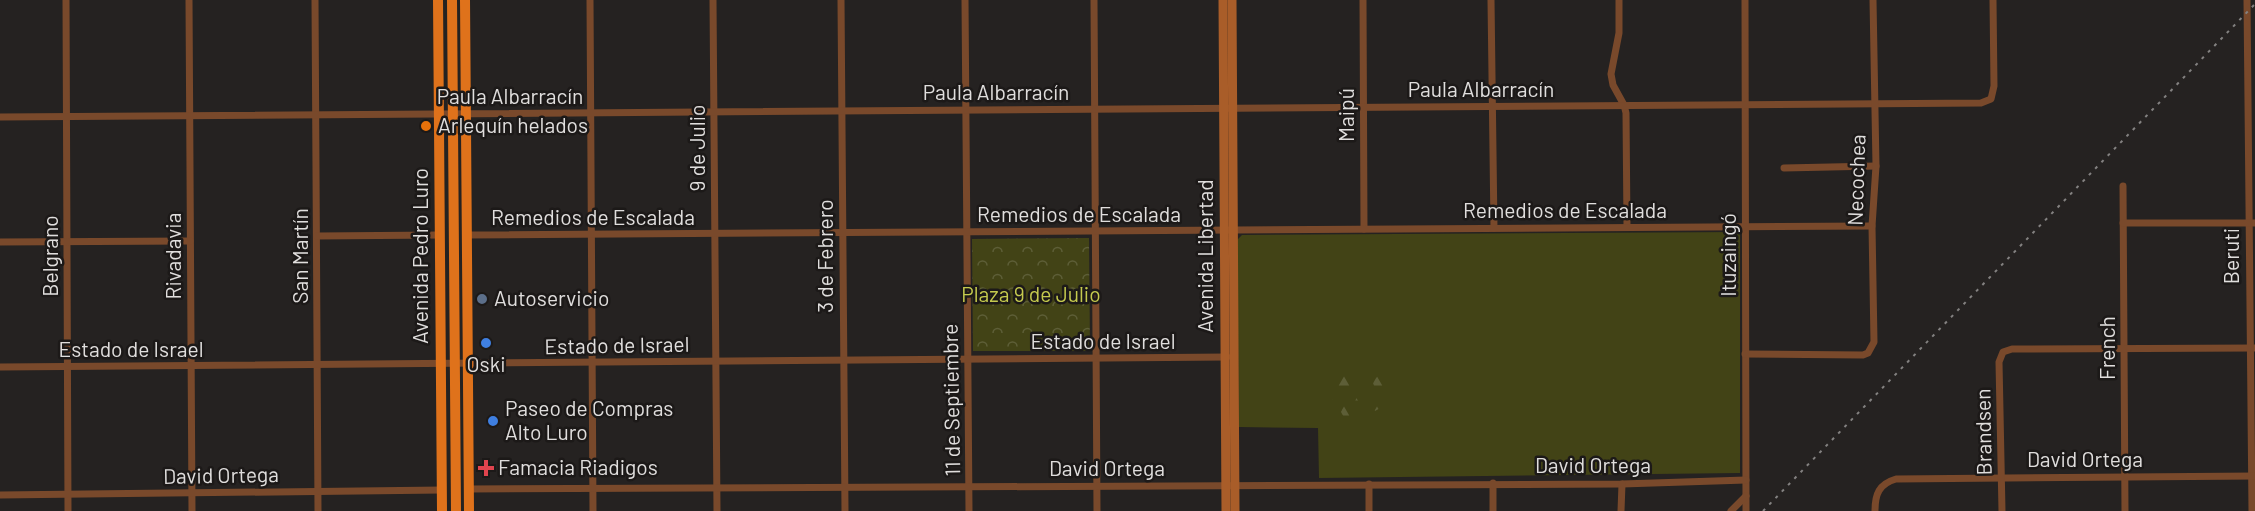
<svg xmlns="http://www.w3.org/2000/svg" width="2255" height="511" font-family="Barlow,sans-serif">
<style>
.green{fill:#424316}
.forest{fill:url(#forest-firs)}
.park{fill:url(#park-crowns)}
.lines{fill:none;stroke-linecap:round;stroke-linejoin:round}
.minor{stroke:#79492b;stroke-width:7}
.secondary{stroke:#a95d29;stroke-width:9}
.trunk{stroke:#df721b;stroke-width:10}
.rail{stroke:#838180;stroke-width:2;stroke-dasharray:3 6;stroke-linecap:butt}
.food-dot{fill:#e8710a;stroke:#1c1918;stroke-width:2}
.service-dot{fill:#5c6f8a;stroke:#1c1918;stroke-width:2}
.shop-dot{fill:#3f7fe0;stroke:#1c1918;stroke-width:2}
.health-dot{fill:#e0444e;stroke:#1c1918;stroke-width:2}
.labels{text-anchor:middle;stroke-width:5;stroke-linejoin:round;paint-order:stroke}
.street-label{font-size:21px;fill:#e0dedd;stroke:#1c1918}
.poi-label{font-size:21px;fill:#e0dedd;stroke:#1c1918;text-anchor:start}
.park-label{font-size:21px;fill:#c5ca4e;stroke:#1c1918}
</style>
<defs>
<pattern id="forest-firs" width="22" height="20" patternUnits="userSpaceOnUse" patternTransform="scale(1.5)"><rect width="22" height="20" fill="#424316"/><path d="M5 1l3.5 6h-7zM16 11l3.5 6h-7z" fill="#5d5e37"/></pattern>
<pattern id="park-crowns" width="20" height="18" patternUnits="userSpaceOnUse" patternTransform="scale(1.5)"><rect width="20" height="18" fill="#424316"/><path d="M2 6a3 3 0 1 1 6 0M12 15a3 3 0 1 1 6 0" fill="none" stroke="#5d5e37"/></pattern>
</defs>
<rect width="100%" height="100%" fill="#252221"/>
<polygon class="green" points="1740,232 1740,473 1319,478 1318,428 1239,427 1237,240 1242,235"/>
<g class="forest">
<path d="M1344,367L1350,368L1357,375C1352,387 1353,395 1361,405L1366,404L1372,411L1371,417L1365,419L1360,416L1354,421H1346L1341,412L1342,407L1334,402L1332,398L1337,388L1333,378Z"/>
<path d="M1384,372L1389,374L1395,385C1386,397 1391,403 1375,411L1370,403L1375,388L1373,383L1374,379Z"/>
</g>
<polygon class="park" points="1089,238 1090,351 973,351 972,239"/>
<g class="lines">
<g class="minor">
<polyline points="66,0 68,511"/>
<polyline points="189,0 192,511"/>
<polyline points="315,0 318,511"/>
<polyline points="590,0 593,511"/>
<polyline points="713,0 717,511"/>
<polyline points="841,0 845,511"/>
<polyline points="965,0 969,511"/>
<polyline points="1094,0 1097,511"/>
<polyline points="1363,0 1364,229"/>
<polyline points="1491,0 1494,228"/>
<polyline points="1619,0 1619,33 1611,74 1613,85 1624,105 1626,113 1627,227"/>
<polyline points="1745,0 1746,511"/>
<polyline points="2247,0 2252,511"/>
<polyline points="0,117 1981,103 1991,99 1994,86 1993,0"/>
<polyline points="1784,168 1876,166"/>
<polyline points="2123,186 2125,511"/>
<polyline points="2123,223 2255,223"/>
<polyline points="467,235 1872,226"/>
<polyline points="317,236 440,235"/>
<polyline points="0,242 190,241"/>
<polyline points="1745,354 1863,355 1868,353 1874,342 1872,226 1876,166 1873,0"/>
<polyline points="0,367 1227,357"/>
<polyline points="1493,483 1493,511"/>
<polyline points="1369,484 1369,511"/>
<polyline points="469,489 1622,484 1746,480"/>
<polyline points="0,495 442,490"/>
<polyline points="1621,511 1622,484"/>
<polyline points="1731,511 1746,496"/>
<path d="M1875,511C1875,494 1879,484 1896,479L2255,476"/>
<polyline points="2002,511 1999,362 2003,352 2012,349 2255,348"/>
</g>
<g class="secondary">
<polyline points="1223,0 1226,511"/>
<polyline points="1232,0 1235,511"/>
</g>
<g class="trunk">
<polyline points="438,0 442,511"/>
<polyline points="452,0 456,511"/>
<polyline points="465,0 469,511"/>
</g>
<polyline class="rail" points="1763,511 2255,4"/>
</g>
<circle class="food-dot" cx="426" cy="126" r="6"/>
<circle class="service-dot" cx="482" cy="299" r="6"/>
<g class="shop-dot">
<circle cx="486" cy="343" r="6"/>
<circle cx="493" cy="421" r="6"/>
</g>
<path class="health-dot" d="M483 459h6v6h6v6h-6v6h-6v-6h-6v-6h6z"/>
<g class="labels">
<g class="street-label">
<text x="1481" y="97">Paula Albarracín</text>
<text x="996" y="100">Paula Albarracín</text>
<text x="510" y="104">Paula Albarracín</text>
<text transform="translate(1347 115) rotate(-90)" y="7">Maipú</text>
<text transform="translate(698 148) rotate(-90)" y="7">9 de Julio</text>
<text transform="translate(1857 180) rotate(-88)" y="7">Necochea</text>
<text x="1565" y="218">Remedios de Escalada</text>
<text x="1079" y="222">Remedios de Escalada</text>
<text x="593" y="225">Remedios de Escalada</text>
<text transform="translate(1729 255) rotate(-90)" y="7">Ituzaingó</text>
<text transform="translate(51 256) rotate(-90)" y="7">Belgrano</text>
<text transform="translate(174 256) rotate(-90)" y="7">Rivadavia</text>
<text transform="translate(301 256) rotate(-90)" y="7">San Martín</text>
<text transform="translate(421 256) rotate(-90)" y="7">Avenida Pedro Luro</text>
<text transform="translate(826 256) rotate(-90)" y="7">3 de Febrero</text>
<text transform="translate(1206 256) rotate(-90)" y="7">Avenida Libertad</text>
<text transform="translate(2232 256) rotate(-90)" y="7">Beruti</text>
<text x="1103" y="349">Estado de Israel</text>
<text transform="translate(617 346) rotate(-1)" y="7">Estado de Israel</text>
<text transform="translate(2108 348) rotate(-90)" y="7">French</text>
<text x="131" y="357">Estado de Israel</text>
<text transform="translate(952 400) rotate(-91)" y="7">11 de Septiembre</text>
<text transform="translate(1984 432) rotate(-91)" y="7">Brandsen</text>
<text x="2085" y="467">David Ortega</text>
<text x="1593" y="473">David Ortega</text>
<text x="1107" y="476">David Ortega</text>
<text transform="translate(221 476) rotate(-1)" y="7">David Ortega</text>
</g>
<g class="poi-label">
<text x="438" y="133">Arlequín helados</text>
<text x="494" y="306">Autoservicio</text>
<text x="486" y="372" text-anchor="middle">Oski</text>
<text x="505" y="416">Paseo de Compras<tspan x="505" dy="24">Alto Luro</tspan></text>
<text x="498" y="475">Famacia Riadigos</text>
</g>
<g class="park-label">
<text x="1031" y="302">Plaza 9 de Julio</text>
</g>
</g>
</svg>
